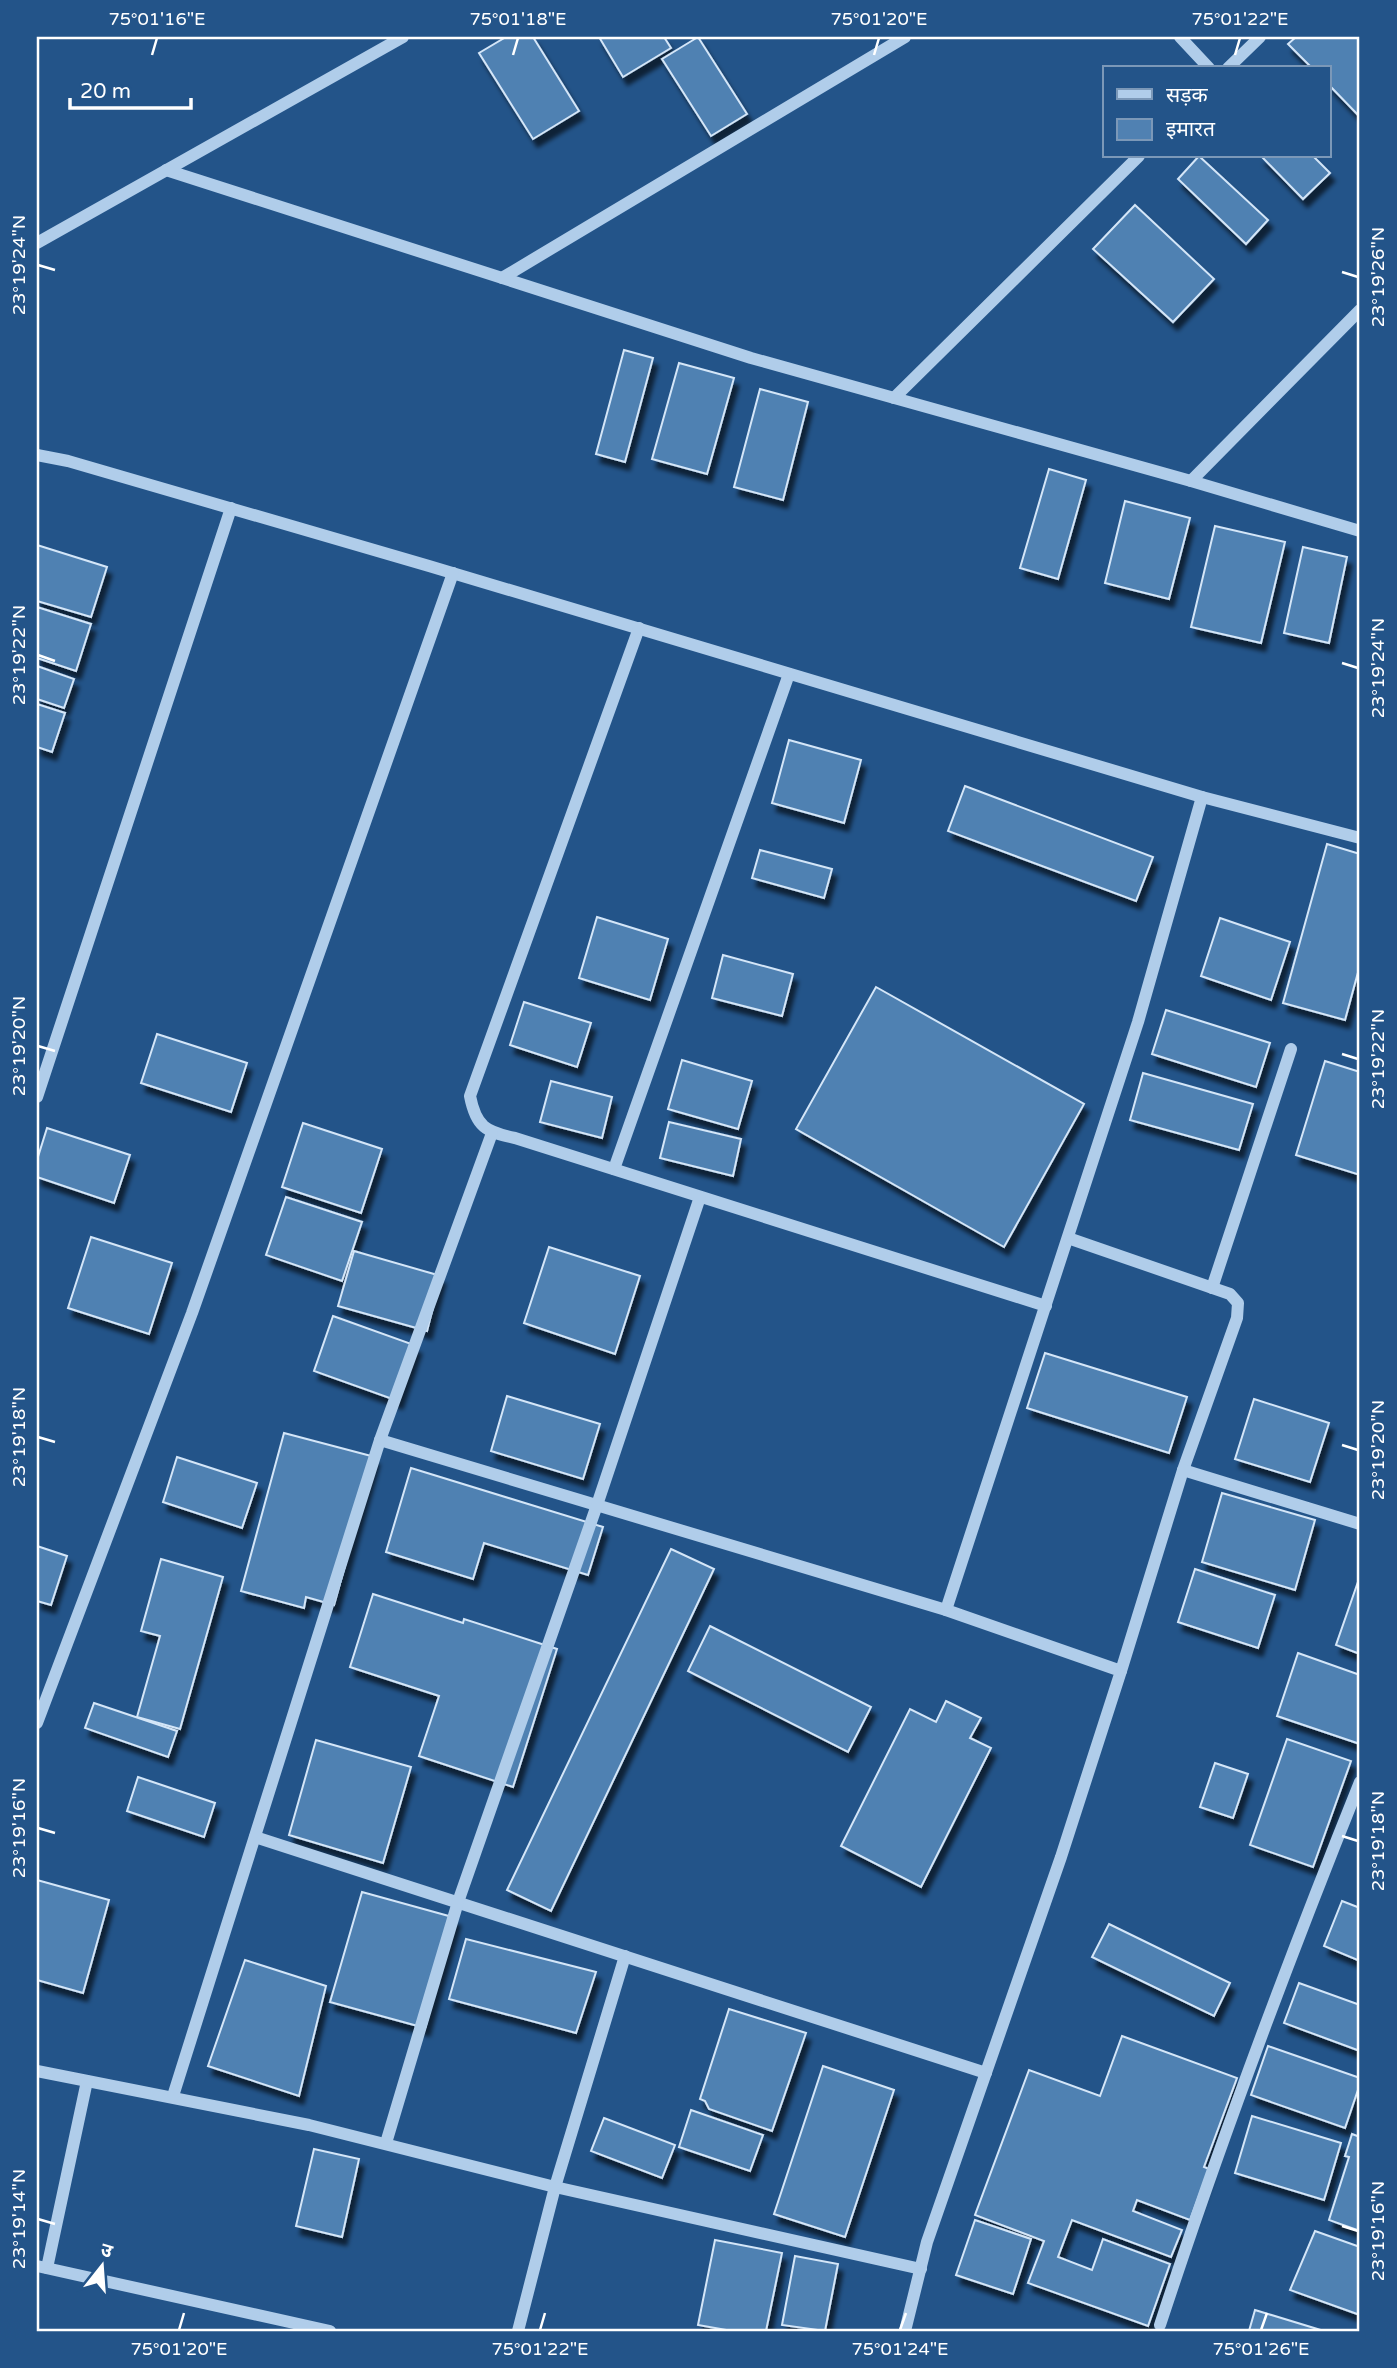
<svg xmlns="http://www.w3.org/2000/svg" width="1397" height="2368" font-family="'Varela Round','Noto Sans Devanagari',sans-serif">
<style>
.building{fill:#5081b2;stroke:#d4e6f8;stroke-width:2;filter:url(#shadow)}
.lines{fill:none;stroke-linecap:round;stroke-linejoin:round}
.minor{stroke:#b0cdea;stroke-width:12}
.ticks{fill:none;stroke:#fff;stroke-width:2.5}
.neatline{fill:none;stroke:#fff;stroke-width:2.5}
.ticks-label{font-size:18px;text-anchor:middle;fill:#fff}
</style>
<defs>
<filter id="shadow"><feDropShadow dx="4.5" dy="8" stdDeviation="2" flood-color="#0009"/></filter>
</defs>
<rect width="100%" height="100%" fill="#235489"/>
<g class="building">
<polygon points="506,37 533,37 579,111 533,139 479,53"/>
<polygon points="599,37 664,37 671,48 623,77"/>
<polygon points="698,37 747,114 711,136 662,59"/>
<polygon points="1296,37 1360,37 1359,116 1329,85 1329,68 1312,68 1288,44"/>
<polygon points="1199,156 1268,220 1246,244 1178,179"/>
<polygon points="1261,156 1313,156 1330,173 1303,199"/>
<polygon points="1135,205 1214,279 1173,322 1093,249"/>
<polygon points="624,350 653,358 625,462 596,454"/>
<polygon points="679,363 734,378 707,474 652,459"/>
<polygon points="760,389 808,402 783,500 734,487"/>
<polygon points="1049,469 1086,480 1058,579 1020,568"/>
<polygon points="1125,501 1190,518 1169,599 1105,583"/>
<polygon points="1215,526 1285,542 1261,643 1191,627"/>
<polygon points="37,545 107,567 91,617 37,601"/>
<polygon points="1303,547 1347,557 1329,643 1284,633"/>
<polygon points="37,607 91,624 76,671 37,658"/>
<polygon points="37,666 74,679 64,708 37,699"/>
<polygon points="37,704 65,713 52,752 37,747"/>
<polygon points="789,740 861,760 844,823 772,803"/>
<polygon points="965,786 1153,857 1136,901 948,831"/>
<polygon points="1327,844 1360,854 1360,965 1345,1020 1283,1003"/>
<polygon points="760,850 832,869 824,898 752,878"/>
<polygon points="597,917 668,939 650,1000 579,978"/>
<polygon points="1220,918 1290,942 1271,1000 1201,976"/>
<polygon points="723,955 793,974 782,1016 712,998"/>
<polygon points="876,987 1084,1104 1004,1247 796,1129"/>
<polygon points="524,1002 591,1023 577,1067 510,1045"/>
<polygon points="1166,1010 1270,1043 1256,1087 1152,1054"/>
<polygon points="157,1034 247,1063 231,1112 141,1083"/>
<polygon points="682,1060 752,1081 738,1129 668,1109"/>
<polygon points="1325,1061 1360,1072 1360,1175 1296,1155"/>
<polygon points="1143,1073 1253,1104 1239,1150 1130,1120"/>
<polygon points="551,1081 612,1097 602,1138 540,1122"/>
<polygon points="669,1122 741,1139 733,1176 660,1158"/>
<polygon points="303,1123 382,1149 361,1213 282,1187"/>
<polygon points="47,1128 130,1155 114,1203 37,1177 37,1160"/>
<polygon points="286,1197 362,1222 342,1281 266,1255"/>
<polygon points="91,1237 172,1263 149,1334 68,1308"/>
<polygon points="549,1247 640,1276 615,1354 524,1323"/>
<polygon points="354,1251 441,1276 427,1331 338,1306"/>
<polygon points="333,1316 417,1346 398,1401 314,1371"/>
<polygon points="1045,1353 1187,1397 1169,1453 1027,1408"/>
<polygon points="507,1396 600,1424 583,1479 491,1451"/>
<polygon points="1254,1399 1329,1423 1310,1482 1235,1459"/>
<polygon points="284,1433 375,1457 334,1605 306,1597 304,1608 241,1591"/>
<polygon points="177,1457 257,1483 242,1528 163,1502"/>
<polygon points="411,1468 603,1527 588,1575 484,1543 473,1579 386,1552"/>
<polygon points="1222,1493 1315,1520 1295,1590 1202,1562"/>
<polygon points="37,1546 67,1556 51,1605 37,1601"/>
<polygon points="671,1549 714,1569 551,1911 507,1890"/>
<polygon points="161,1559 223,1577 180,1729 137,1717 160,1636 141,1631"/>
<polygon points="1195,1569 1275,1595 1258,1648 1178,1622"/>
<polygon points="1360,1576 1360,1654 1336,1645"/>
<polygon points="373,1594 463,1623 464,1619 557,1649 513,1787 419,1756 439,1696 350,1667"/>
<polygon points="710,1626 871,1707 848,1752 688,1671"/>
<polygon points="1298,1653 1360,1675 1360,1744 1277,1716"/>
<polygon points="946,1701 981,1718 970,1738 991,1748 921,1887 841,1846 910,1709 936,1722"/>
<polygon points="94,1703 177,1731 168,1757 85,1728"/>
<polygon points="1287,1739 1351,1761 1313,1867 1250,1845"/>
<polygon points="316,1740 411,1767 383,1863 289,1835"/>
<polygon points="1215,1763 1248,1774 1233,1818 1200,1807"/>
<polygon points="138,1777 215,1803 204,1837 127,1811"/>
<polygon points="37,1880 109,1900 83,1993 37,1980"/>
<polygon points="362,1892 456,1918 425,2028 330,2002"/>
<polygon points="1342,1901 1360,1908 1360,1961 1324,1946"/>
<polygon points="1109,1924 1230,1983 1214,2016 1092,1957"/>
<polygon points="466,1939 596,1972 576,2033 449,1999"/>
<polygon points="245,1960 326,1986 299,2096 208,2066"/>
<polygon points="1299,1983 1360,2005 1360,2051 1284,2023"/>
<polygon points="729,2009 806,2033 772,2131 709,2109 705,2101 700,2099"/>
<polygon points="1122,2036 1237,2078 1204,2167 1209,2169 1190,2220 1137,2200 1133,2211 1182,2230 1171,2257 1072,2220 1058,2257 1092,2270 1103,2239 1170,2264 1148,2326 1028,2283 1044,2241 975,2215 1029,2070 1100,2096"/>
<polygon points="1268,2046 1360,2078 1360,2084 1345,2128 1251,2095"/>
<polygon points="823,2066 894,2090 845,2237 774,2214"/>
<polygon points="691,2110 763,2135 750,2171 679,2147"/>
<polygon points="1252,2116 1341,2143 1324,2200 1235,2173"/>
<polygon points="604,2118 675,2145 662,2178 591,2151"/>
<polygon points="1352,2134 1360,2137 1360,2231 1329,2220 1349,2157 1345,2156"/>
<polygon points="314,2149 359,2159 342,2237 296,2226"/>
<polygon points="975,2220 1031,2239 1013,2294 956,2275"/>
<polygon points="1315,2231 1360,2247 1360,2315 1290,2290"/>
<polygon points="715,2240 782,2253 766,2331 732,2331 698,2325"/>
<polygon points="795,2256 838,2264 825,2331 782,2325"/>
<polygon points="1255,2310 1324,2331 1249,2331"/>
</g>
<g class="lines">
<g class="minor">
<polyline points="1180,37 1209,68"/>
<polyline points="1228,68 1260,37"/>
<polyline points="166,170 751,358 1191,481 1360,531"/>
<polyline points="37,243 403,37"/>
<polyline points="502,278 905,37"/>
<polyline points="894,398 1139,156"/>
<polyline points="37,455 68,461 429,566 1202,797 1360,838"/>
<polyline points="1191,481 1360,310"/>
<path d="M639,628L470,1096C476,1127 486,1132 515,1138L1046,1306"/>
<polyline points="37,1097 231,508"/>
<polyline points="614,1169 789,674"/>
<polyline points="1068,1238 1230,1294 1238,1303 1237,1318 1183,1470"/>
<polyline points="1212,1288 1291,1049"/>
<polyline points="380,1440 946,1610"/>
<polyline points="1121,1671 1183,1470 1360,1524"/>
<polyline points="37,1723 192,1313 453,573"/>
<polyline points="255,1837 986,2073"/>
<polyline points="37,2071 309,2125 555,2187 921,2269"/>
<polyline points="173,2096 380,1440 492,1133"/>
<polyline points="386,2143 458,1902 597,1505 700,1197"/>
<polyline points="37,2266 330,2331"/>
<polyline points="47,2268 87,2081"/>
<path d="M1160,2325C1220,2142 1288,1961 1360,1782"/>
<polyline points="518,2331 555,2187 625,1956"/>
<polyline points="905,2331 927,2242 1061,1857 1121,1671 946,1610 1138,1022 1202,797"/>
</g>
</g>
<path class="ticks" d="M152,55L157,38M513,55L518,38M874,55L879,38M1235,55L1240,38M38,265L55,270M1342,272L1358,277M38,655L55,661M1342,663L1358,668M38,1046L55,1051M1342,1054L1358,1059M38,1437L55,1442M1342,1445L1358,1450M38,1828L55,1833M1342,1836L1358,1841M38,2219L55,2224M1342,2226L1358,2231M179,2330L184,2313M540,2330L545,2313M900,2330L906,2313M1261,2330L1267,2313"/>
<rect width="1397" height="2368" fill="none" stroke="#235489" stroke-width="77"/>
<rect x="1103" y="66" width="228" height="91" fill="#235489" stroke="#7b98b8" stroke-width="2"/>
<rect x="1117" y="89" width="35" height="10" fill="#b0cdea" stroke="#7b98b8" stroke-width="2"/>
<text x="1166" y="102" font-size="21" fill="#ffffff">सड़क</text>
<rect x="1117" y="119" width="35" height="21" fill="#5081b2" stroke="#7b98b8" stroke-width="2"/>
<text x="1166" y="136" font-size="21" fill="#ffffff">इमारत</text>
<g transform="translate(102 2266) rotate(17)" stroke="#235489" stroke-width="5" paint-order="stroke">
<path d="M0-5L12 26L0 18L-12 26Z" fill="#ffffff"/>
<text y="-10" font-size="19" font-weight="bold" text-anchor="middle" fill="#ffffff">उ</text>
</g>
<path d="M70 98v10h121v-10" fill="none" stroke="#ffffff" stroke-width="3.5"/>
<text x="80" y="98" font-size="21" fill="#ffffff" stroke="#235489" stroke-width="5" paint-order="stroke">20 m</text>
<rect x="38" y="38" width="1320" height="2292" class="neatline"/>
<g class="ticks-label">
<text x="157" y="25">75°01'16"E</text>
<text x="518" y="25">75°01'18"E</text>
<text x="879" y="25">75°01'20"E</text>
<text x="1240" y="25">75°01'22"E</text>
<text transform="translate(19 265) rotate(-90)" y="6">23°19'24"N</text>
<text transform="translate(1378 277) rotate(-90)" y="6">23°19'26"N</text>
<text transform="translate(19 655) rotate(-90)" y="6">23°19'22"N</text>
<text transform="translate(1378 668) rotate(-90)" y="6">23°19'24"N</text>
<text transform="translate(19 1046) rotate(-90)" y="6">23°19'20"N</text>
<text transform="translate(1378 1059) rotate(-90)" y="6">23°19'22"N</text>
<text transform="translate(19 1437) rotate(-90)" y="6">23°19'18"N</text>
<text transform="translate(1378 1450) rotate(-90)" y="6">23°19'20"N</text>
<text transform="translate(19 1828) rotate(-90)" y="6">23°19'16"N</text>
<text transform="translate(1378 1841) rotate(-90)" y="6">23°19'18"N</text>
<text transform="translate(19 2219) rotate(-90)" y="6">23°19'14"N</text>
<text transform="translate(1378 2231) rotate(-90)" y="6">23°19'16"N</text>
<text x="179" y="2355">75°01'20"E</text>
<text x="540" y="2355">75°01'22"E</text>
<text x="900" y="2355">75°01'24"E</text>
<text x="1261" y="2355">75°01'26"E</text>
</g>
</svg>
